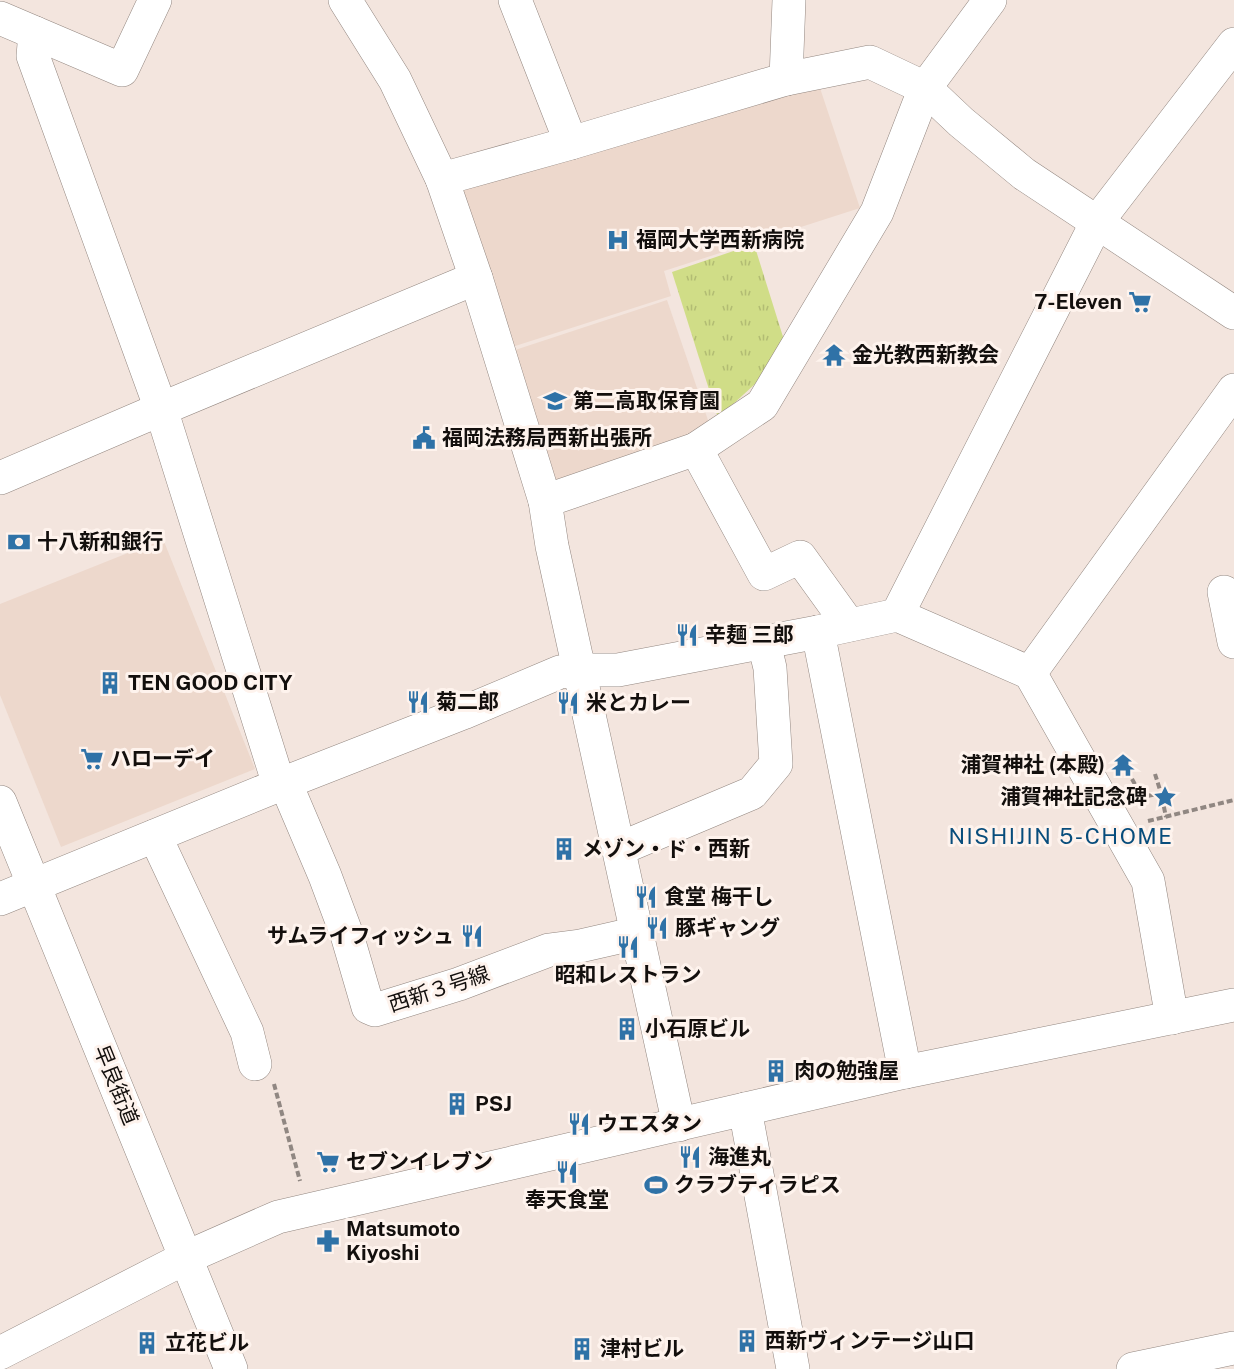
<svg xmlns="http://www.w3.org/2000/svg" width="1234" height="1369" font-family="'Public Sans','Noto Sans JP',sans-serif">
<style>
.built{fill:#edd8cc}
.grass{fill:url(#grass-tufts)}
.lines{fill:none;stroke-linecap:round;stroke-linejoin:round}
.minor-casing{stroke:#938780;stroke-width:34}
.path{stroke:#908782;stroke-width:4;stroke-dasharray:6 3;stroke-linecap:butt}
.minor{stroke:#fff;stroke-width:33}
.labels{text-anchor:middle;stroke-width:6;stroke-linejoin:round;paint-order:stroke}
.poi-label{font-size:21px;font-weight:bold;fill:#130f0d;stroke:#fef3ed;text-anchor:start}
.street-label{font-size:21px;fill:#130f0d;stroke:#fef3ed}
.neighbourhood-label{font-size:22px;letter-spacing:1.5px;fill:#084d7c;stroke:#fef3ed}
</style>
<defs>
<pattern id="grass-tufts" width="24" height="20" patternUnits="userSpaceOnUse" patternTransform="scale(1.5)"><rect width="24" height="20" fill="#d0dd87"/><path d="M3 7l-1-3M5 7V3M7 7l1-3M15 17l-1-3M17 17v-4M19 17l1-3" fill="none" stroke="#b2bc73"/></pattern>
</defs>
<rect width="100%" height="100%" fill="#f3e5de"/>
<g class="built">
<polygon points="818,82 860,208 664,271 671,296 509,348 458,187"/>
<polygon points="667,300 711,429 553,482 509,352"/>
<polygon points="163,539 255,769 61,847 0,695 0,604"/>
</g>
<polygon class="grass" points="754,244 784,340 755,384 718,418 672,272"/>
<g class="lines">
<g class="minor-casing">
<g id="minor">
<polyline points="345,0 395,80 442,179 476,278 545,501 552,546 679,1125"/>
<polyline points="515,0 571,143"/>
<polyline points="0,18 122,70 155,0"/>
<polyline points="35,33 33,56 161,409 279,785"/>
<polyline points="786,79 789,0"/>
<polyline points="442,179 571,143 786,79 870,62 925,88 961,122 1024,174 1234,313"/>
<polyline points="696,449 764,574 800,557 849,625"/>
<polyline points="0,478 161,409 476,278"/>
<polyline points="545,501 696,449 762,405 877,212 925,88 990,0"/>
<polyline points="1224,592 1234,642"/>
<polyline points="897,615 1097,222 1234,44"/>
<polyline points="818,632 905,1072"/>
<polyline points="1030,673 1234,390"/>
<polyline points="285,782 325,876 347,935 368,1007 375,1010 459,984 549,950 580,946 637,933"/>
<polyline points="0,802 231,1369"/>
<polyline points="155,836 247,1032 255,1064"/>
<polyline points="619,849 752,793 776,764 770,668 764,643"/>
<polyline points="0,899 279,785 463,713 560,672 580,670 618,670 818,632 897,615 1030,673 1148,881 1172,1018"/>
<polyline points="745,1109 793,1369"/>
<polyline points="0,1353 187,1257 278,1217 905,1072 1234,1005"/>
<polyline points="1133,1369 1234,1348"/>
</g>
</g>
<g class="path">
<polyline points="1155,774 1161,793"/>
<polyline points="1132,779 1142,797 1161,793 1166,817"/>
<polyline points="1148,821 1234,800"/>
<polyline points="274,1084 300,1181"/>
</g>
<use href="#minor" class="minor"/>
</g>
<defs>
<g id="hospital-bare" transform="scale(1.8)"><path d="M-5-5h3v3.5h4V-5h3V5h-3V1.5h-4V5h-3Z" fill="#2f72a7" stroke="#fef3ed" stroke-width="2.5" paint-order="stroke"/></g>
<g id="supermarket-bare" transform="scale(1.8)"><path d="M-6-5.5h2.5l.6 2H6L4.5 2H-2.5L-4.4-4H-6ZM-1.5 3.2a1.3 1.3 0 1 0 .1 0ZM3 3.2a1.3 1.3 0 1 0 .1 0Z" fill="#2f72a7" stroke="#fef3ed" stroke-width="2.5" paint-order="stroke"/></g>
<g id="temple-bare" transform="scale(1.8)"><path d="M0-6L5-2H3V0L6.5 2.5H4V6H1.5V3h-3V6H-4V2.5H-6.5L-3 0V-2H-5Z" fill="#2f72a7" stroke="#fef3ed" stroke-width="2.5" paint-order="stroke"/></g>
<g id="school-bare" transform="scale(1.8)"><path d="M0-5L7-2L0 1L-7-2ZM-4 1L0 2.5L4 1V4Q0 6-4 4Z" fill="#2f72a7" stroke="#fef3ed" stroke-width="2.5" paint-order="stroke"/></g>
<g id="civic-bare" transform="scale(1.8)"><path d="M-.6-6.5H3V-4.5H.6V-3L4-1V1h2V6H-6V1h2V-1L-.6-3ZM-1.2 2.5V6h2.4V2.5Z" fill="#2f72a7" stroke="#fef3ed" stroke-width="2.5" paint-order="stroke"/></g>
<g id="bank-bare" transform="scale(1.8)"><path d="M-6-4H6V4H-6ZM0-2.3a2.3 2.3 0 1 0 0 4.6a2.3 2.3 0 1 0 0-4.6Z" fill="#2f72a7" stroke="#fef3ed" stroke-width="2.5" paint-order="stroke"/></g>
<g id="restaurant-bare" transform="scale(1.8)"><path d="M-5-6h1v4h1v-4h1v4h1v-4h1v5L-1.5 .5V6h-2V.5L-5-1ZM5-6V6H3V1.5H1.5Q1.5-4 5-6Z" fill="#2f72a7" stroke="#fef3ed" stroke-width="2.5" paint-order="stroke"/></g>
<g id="building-bare" transform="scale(1.8)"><path d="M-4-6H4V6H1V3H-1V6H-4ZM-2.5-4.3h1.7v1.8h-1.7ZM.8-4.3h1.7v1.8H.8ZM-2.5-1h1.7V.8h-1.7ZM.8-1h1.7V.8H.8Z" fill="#2f72a7" stroke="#fef3ed" stroke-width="2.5" paint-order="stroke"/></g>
<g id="sight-bare" transform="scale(1.8)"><path d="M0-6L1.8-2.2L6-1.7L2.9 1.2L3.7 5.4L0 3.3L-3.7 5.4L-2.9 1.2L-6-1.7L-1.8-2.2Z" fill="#2f72a7" stroke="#fef3ed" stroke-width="2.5" paint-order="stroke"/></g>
<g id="stadium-bare" transform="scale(1.8)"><path d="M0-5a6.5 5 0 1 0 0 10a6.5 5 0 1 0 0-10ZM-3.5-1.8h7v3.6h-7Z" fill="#2f72a7" stroke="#fef3ed" stroke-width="2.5" paint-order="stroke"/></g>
<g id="pharmacy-bare" transform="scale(1.8)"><path d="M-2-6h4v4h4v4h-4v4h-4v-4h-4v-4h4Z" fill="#2f72a7" stroke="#fef3ed" stroke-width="2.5" paint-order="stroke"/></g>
</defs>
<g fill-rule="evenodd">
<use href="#hospital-bare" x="618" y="240"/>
<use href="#supermarket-bare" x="1140" y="302"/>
<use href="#temple-bare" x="834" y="355"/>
<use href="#school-bare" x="555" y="401"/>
<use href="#civic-bare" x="424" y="438"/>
<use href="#bank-bare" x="19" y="542"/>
<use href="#restaurant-bare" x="687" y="635"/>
<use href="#building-bare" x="110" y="683"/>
<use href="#restaurant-bare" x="418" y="702"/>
<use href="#restaurant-bare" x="568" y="703"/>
<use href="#supermarket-bare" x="92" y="759"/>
<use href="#temple-bare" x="1123" y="765"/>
<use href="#sight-bare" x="1165" y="797"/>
<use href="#building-bare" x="564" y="849"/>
<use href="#restaurant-bare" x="646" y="897"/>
<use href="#restaurant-bare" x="657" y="928"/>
<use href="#restaurant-bare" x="472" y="936"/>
<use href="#restaurant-bare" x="628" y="947"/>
<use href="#building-bare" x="627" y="1029"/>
<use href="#building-bare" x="776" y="1071"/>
<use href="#building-bare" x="457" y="1104"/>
<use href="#restaurant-bare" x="579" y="1124"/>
<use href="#restaurant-bare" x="690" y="1157"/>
<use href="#supermarket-bare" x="328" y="1162"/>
<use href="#restaurant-bare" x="567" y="1172"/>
<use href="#stadium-bare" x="656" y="1185"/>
<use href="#pharmacy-bare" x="328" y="1241"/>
<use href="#building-bare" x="747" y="1341"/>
<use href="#building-bare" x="147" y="1343"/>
<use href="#building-bare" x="582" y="1349"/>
</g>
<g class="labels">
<g class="poi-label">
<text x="636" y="247">福岡大学西新病院</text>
<text x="1122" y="309" text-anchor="end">7-Eleven</text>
<text x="852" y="362">金光教西新教会</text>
<text x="573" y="408">第二高取保育園</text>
<text x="442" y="445">福岡法務局西新出張所</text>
<text x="37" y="549">十八新和銀行</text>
<text x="705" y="642">辛麺 三郎</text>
<text x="128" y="690">TEN GOOD CITY</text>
<text x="436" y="709">菊二郎</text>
<text x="586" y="710">米とカレー</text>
<text x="110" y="766">ハローデイ</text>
<text x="1105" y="772" text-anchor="end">浦賀神社 (本殿)</text>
<text x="1147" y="804" text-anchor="end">浦賀神社記念碑</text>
<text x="582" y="856">メゾン・ド・西新</text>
<text x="664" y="904">食堂 梅干し</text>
<text x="675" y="935">豚ギャング</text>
<text x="454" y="943" text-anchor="end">サムライフィッシュ</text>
<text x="628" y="982" text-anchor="middle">昭和レストラン</text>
<text x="645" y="1036">小石原ビル</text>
<text x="794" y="1078">肉の勉強屋</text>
<text x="475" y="1111">PSJ</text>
<text x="597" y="1131">ウエスタン</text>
<text x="708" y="1164">海進丸</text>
<text x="346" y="1169">セブンイレブン</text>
<text x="674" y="1192">クラブティラピス</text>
<text x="567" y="1207" text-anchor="middle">奉天食堂</text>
<text x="346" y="1236">Matsumoto<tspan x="346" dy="24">Kiyoshi</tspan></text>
<text x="765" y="1348">西新ヴィンテージ山口</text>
<text x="165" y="1350">立花ビル</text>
<text x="600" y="1356">津村ビル</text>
</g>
<g class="street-label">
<text transform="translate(439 989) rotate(-18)" y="7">西新３号線</text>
<text transform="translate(116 1085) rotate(68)" y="7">早良街道</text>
</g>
<g class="neighbourhood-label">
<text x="1061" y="844">NISHIJIN 5-CHOME</text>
</g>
</g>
</svg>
